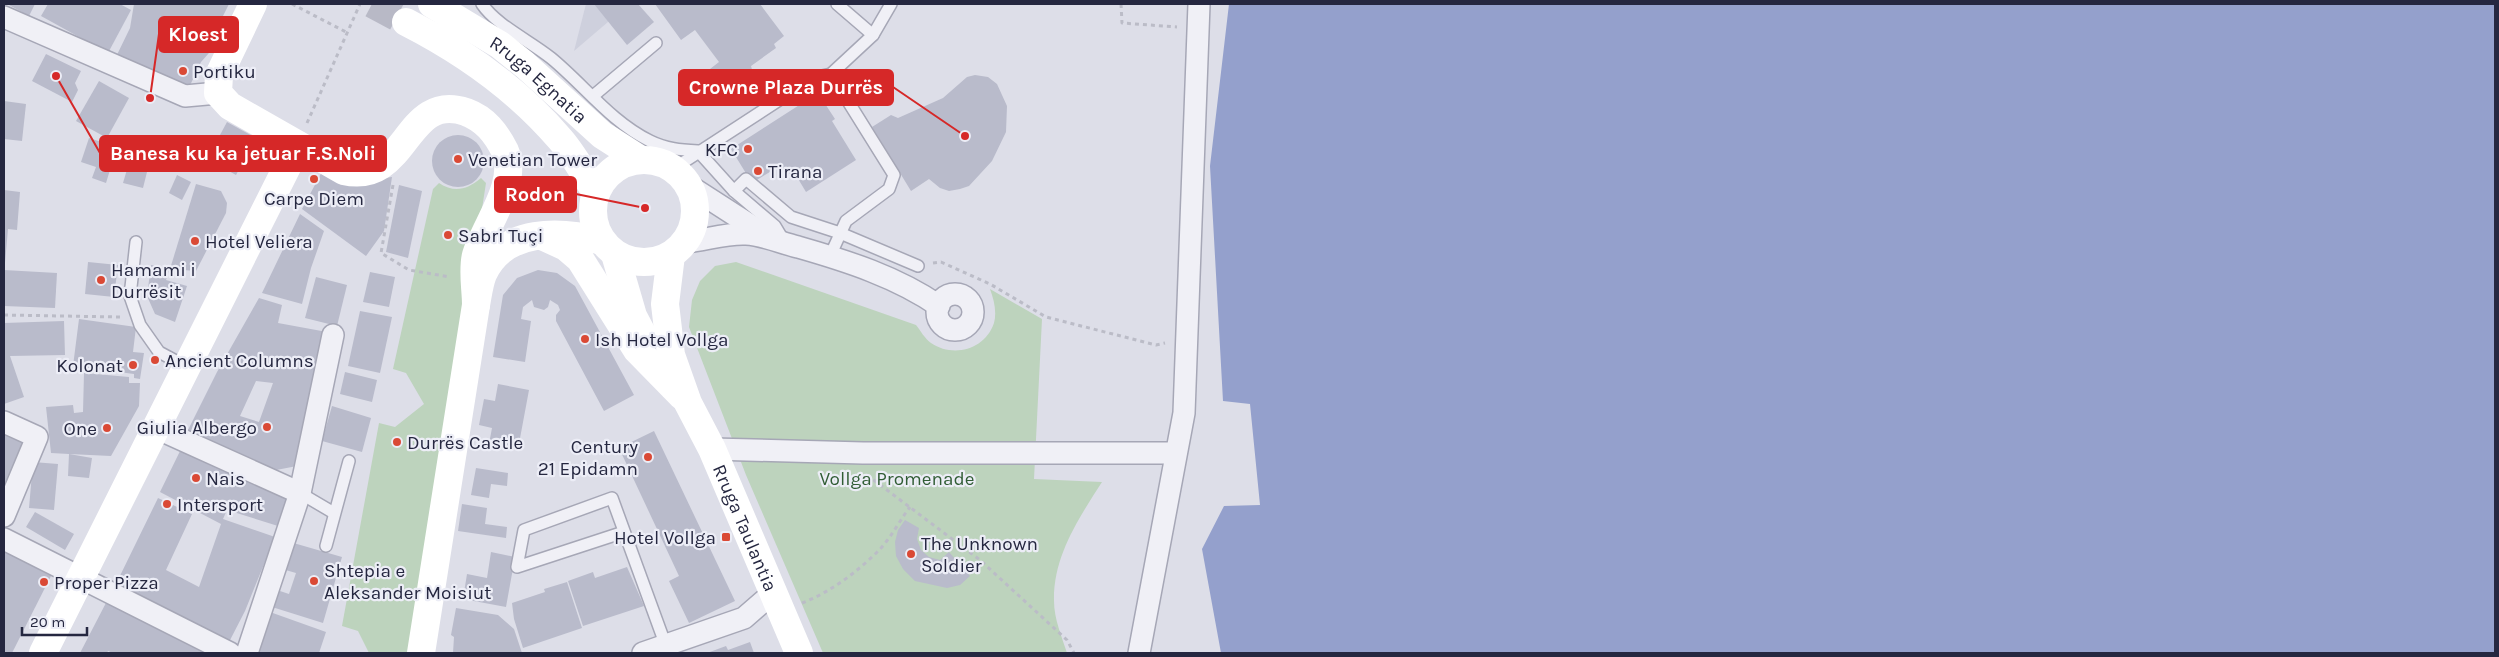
<svg xmlns="http://www.w3.org/2000/svg" width="2499" height="657" font-family="Karla,sans-serif">
<style>
.built{fill:#ced0dd}
.green{fill:#bdd3bd}
.water{fill:#94a0cc}
.building{fill:#b9bbcb;fill-rule:evenodd}
.lines{fill:none;stroke-linecap:round;stroke-linejoin:round}
.secondary-tunnel{stroke:#b8b9c6;stroke-width:28;stroke-dasharray:28 14;stroke-linecap:butt}
.lane-casing{stroke:#a6a7b6;stroke-width:14}
.street-casing{stroke:#a6a7b6;stroke-width:24}
.path{stroke:#bbbcc7;stroke-width:3;stroke-dasharray:4 4;stroke-linecap:butt}
.lane{stroke:#f0f0f6;stroke-width:11}
.street{stroke:#f0f0f6;stroke-width:21}
.secondary{stroke:#fff;stroke-width:28}
.poi-dot{fill:#da4935;stroke:#ecedf6;stroke-width:2}
.labels{text-anchor:middle;stroke-width:4.5;stroke-linejoin:round;paint-order:stroke}
.poi-label{font-size:19px;fill:#252740;stroke:#ecedf6;text-anchor:start}
.street-label{font-size:19px;fill:#252740;stroke:#ecedf6}
.park-label{font-size:19px;fill:#315d35;stroke:#ecedf6}
.leader{fill:none;stroke:#d62828;stroke-width:2}
.callout-dot{fill:#d62828;stroke:#ecedf6;stroke-width:2}
.callout{fill:#d62828;stroke:#d62828;stroke-width:2}
.callout-label{font-size:20px;text-anchor:middle;font-weight:bold;fill:#fff}
</style>
<rect width="100%" height="100%" fill="#dddee8"/>
<polygon class="built" points="586,4 629,4 574,51"/>
<g class="green">
<path d="M481,178L486,183L413,653H369L358,631L342,626L379,423L395,427L424,404L406,373L393,369L433,189L439,183C454,193 467,190 481,178Z"/>
<path d="M736,262L916,325C920,330 925,339 931,343C953,358 985,350 994,323C997,312 994,300 990,289L1042,319L1034,479L1102,482C1079,518 1053,556 1054,601C1054,619 1062,637 1067,653H823L746,475L689,327L692,300L700,281L715,266Z"/>
</g>
<polygon class="water" points="1229,4 2495,4 2495,653 1221,653 1202,549 1224,506 1260,505 1250,404 1223,401 1210,166"/>
<g class="building">
<polygon points="10,4 35,4 29,16 9,5"/>
<polygon points="48,4 120,4 131,10 108,53 41,16"/>
<polygon points="134,4 229,4 220,22 216,45 201,62 185,96 114,61 130,28"/>
<polygon points="594,4 638,4 654,22 627,45"/>
<polygon points="655,4 760,4 784,36 774,44 776,48 751,66 753,73 750,77 746,78 740,74 722,86 710,69 719,62 695,30 681,40"/>
<polygon points="46,54 81,71 75,83 78,90 72,102 32,81"/>
<polygon points="975,75 988,77 997,84 1007,106 1006,132 992,161 969,186 960,189 949,191 940,188 929,179 911,191 872,127 891,115 898,118 943,98 967,77"/>
<polygon points="99,81 129,98 107,138 76,121"/>
<polygon points="818,93 835,119 832,121 856,160 806,192 794,172 785,178 778,167 752,183 731,149"/>
<polygon points="4,101 26,104 22,141 4,139"/>
<polygon points="227,122 256,138 236,175 207,159"/>
<circle cx="458" cy="161" r="26"/>
<polygon points="89,138 117,147 106,183 92,178 96,167 81,162"/>
<polygon points="128,166 147,172 143,188 123,183"/>
<polygon points="324,168 351,182 392,177 384,231 366,256 302,209"/>
<polygon points="177,175 191,182 182,200 169,193"/>
<polygon points="196,184 221,191 227,203 226,213 196,271 170,269"/>
<polygon points="399,185 422,191 408,258 386,252"/>
<polygon points="4,190 20,192 17,230 8,229 5,263"/>
<polygon points="300,214 324,231 311,268 302,304 262,293"/>
<polygon points="88,262 118,265 114,297 85,294"/>
<polygon points="151,265 170,268 166,280 187,286 175,322 155,314 147,296"/>
<polygon points="4,270 57,273 55,308 4,306"/>
<polygon points="538,270 557,273 575,286 634,395 604,411 556,321 556,315 560,310 558,305 550,300 548,307 544,310 534,307 532,300 523,307 521,319 531,321 525,362 493,357 503,295 517,278"/>
<polygon points="370,272 395,277 389,307 363,302"/>
<polygon points="316,277 347,285 337,326 305,318"/>
<path d="M259,298L282,305L278,323L327,332L297,466L271,471L186,434L217,372ZM256,381L273,383L259,422L240,416Z"/>
<polygon points="360,311 392,317 380,373 348,366"/>
<polygon points="79,319 136,327 133,352 144,353 140,379 134,378 134,374 73,366"/>
<polygon points="64,321 65,355 10,356 24,397 4,404 4,323"/>
<polygon points="345,372 377,380 372,402 340,394"/>
<polygon points="84,373 129,377 129,383 140,383 139,406 111,456 69,454 92,458 89,478 68,476 69,454 51,453 46,407 73,405 74,413 83,412"/>
<polygon points="498,384 529,390 518,449 489,444 492,428 479,425 484,399 495,401"/>
<polygon points="332,406 371,418 362,452 322,441"/>
<polygon points="4,430 26,441 4,486"/>
<polygon points="654,431 735,601 689,623 669,581 679,576 619,448"/>
<polygon points="182,447 288,496 278,526 227,510 223,519 275,537 245,611 228,644 115,586 158,498 192,514 166,570 199,587 221,524 160,492"/>
<polygon points="33,462 58,464 54,510 29,508"/>
<polygon points="476,468 508,473 507,486 491,484 489,498 471,495"/>
<polygon points="462,504 487,508 485,524 507,527 506,538 458,531"/>
<polygon points="35,512 74,534 65,550 26,527"/>
<polygon points="905,520 919,528 917,539 921,550 929,557 940,560 949,552 970,576 960,585 947,588 915,581 903,569 896,556 895,542 898,530"/>
<polygon points="290,542 342,557 323,623 272,607 277,590 289,594 296,573 282,569"/>
<polygon points="4,550 53,572 12,653 4,653"/>
<polygon points="491,552 515,557 506,607 463,599 467,574 487,578"/>
<polygon points="627,567 644,606 583,626 568,581 593,572 595,578"/>
<polygon points="567,582 582,628 523,648 514,619 512,603 545,592 544,589"/>
<polygon points="108,599 212,653 113,653 108,651 107,653 80,653"/>
<polygon points="456,608 498,615 514,629 522,653 453,653 454,637 451,635"/>
<polygon points="270,612 326,632 319,653 254,653"/>
<polygon points="750,642 754,653 707,653 726,646 728,650"/>
</g>
<g class="lines">
<polyline class="secondary-tunnel" points="372,4 406,22"/>
<g class="lane-casing">
<g id="lane">
<path d="M482,4C496,25 530,41 551,58C584,85 611,122 650,141C666,149 681,150 698,151L734,191L775,226L784,241"/>
<polyline points="837,4 873,35"/>
<polyline points="593,96 656,43"/>
<polyline points="673,169 790,93 817,77 831,74 873,35 891,4"/>
<polyline points="734,191 746,179 791,217 840,233 918,266"/>
<polyline points="136,242 130,296 140,325 159,352 187,367"/>
<polyline points="830,256 846,221 889,189 894,175 831,74"/>
<polyline points="300,493 334,513"/>
<polyline points="624,532 517,567 524,530 612,498 666,646"/>
<polyline points="326,546 349,461"/>
</g>
</g>
<g class="street-casing">
<g id="street">
<polyline points="4,17 185,96 218,93"/>
<polyline points="688,185 764,234"/>
<path d="M686,242C706,240 726,233 746,234C764,235 781,243 798,247C847,261 897,277 939,306"/>
<circle cx="955" cy="312" r="18"/>
<polyline points="4,422 37,437 4,516"/>
<polyline points="156,428 300,493"/>
<polyline points="712,449 863,453 1175,453"/>
<polyline points="4,539 230,653"/>
<polyline points="247,653 300,493 333,335"/>
<polyline points="643,653 744,618 774,592"/>
<polyline points="1139,653 1184,413 1199,4"/>
</g>
</g>
<g class="path">
<polyline points="292,4 346,32"/>
<polyline points="1121,4 1122,23 1177,27"/>
<polyline points="307,123 360,4"/>
<polyline points="393,185 381,253 409,270 450,277"/>
<polyline points="933,263 941,262 990,284 1046,317 1156,345 1165,343"/>
<polyline points="4,315 120,317"/>
<polyline points="867,475 980,560 1067,640 1074,653"/>
<path d="M802,603C831,592 860,570 881,548C892,536 900,520 910,507"/>
</g>
<use href="#lane" class="lane"/>
<use href="#street" class="street"/>
<g class="secondary">
<path d="M253,4L219,75L218,93L230,106L344,171C408,186 404,91 466,112C485,119 496,133 505,151C519,183 485,225 476,255C472,270 476,289 476,305"/>
<path id="s1" d="M432,4L500,45L525,65L602,135L641,160"/>
<path d="M406,22C463,51 518,90 560,139C574,155 585,175 596,193"/>
<circle cx="644" cy="211" r="51"/>
<polyline points="542,236 566,247 580,259 637,350 682,396"/>
<polyline points="615,254 633,316 643,335"/>
<path id="s2" d="M671,255L665,304L671,355L688,403L712,449L799,653"/>
<polyline points="43,653 298,145"/>
<path d="M421,653L476,305C478,295 479,284 483,274C504,227 561,231 602,241"/>
</g>
</g>
<g class="poi-dot">
<circle cx="183" cy="71" r="5"/>
<circle cx="748" cy="149" r="5"/>
<circle cx="458" cy="159" r="5"/>
<circle cx="758" cy="171" r="5"/>
<circle cx="314" cy="179" r="5"/>
<circle cx="448" cy="235" r="5"/>
<circle cx="195" cy="241" r="5"/>
<circle cx="101" cy="280" r="5"/>
<circle cx="585" cy="339" r="5"/>
<circle cx="155" cy="360" r="5"/>
<circle cx="133" cy="365" r="5"/>
<circle cx="267" cy="427" r="5"/>
<circle cx="107" cy="428" r="5"/>
<circle cx="397" cy="442" r="5"/>
<circle cx="648" cy="457" r="5"/>
<circle cx="196" cy="478" r="5"/>
<circle cx="167" cy="504" r="5"/>
<rect x="721" y="532" width="10" height="10" rx="2.5"/>
<circle cx="911" cy="554" r="5"/>
<circle cx="314" cy="581" r="5"/>
<circle cx="44" cy="582" r="5"/>
</g>
<g class="labels">
<g class="poi-label">
<text x="193" y="78">Portiku</text>
<text x="738" y="156" text-anchor="end">KFC</text>
<text x="468" y="166">Venetian Tower</text>
<text x="768" y="178">Tirana</text>
<text x="314" y="205" text-anchor="middle">Carpe Diem</text>
<text x="458" y="242">Sabri Tuçi</text>
<text x="205" y="248">Hotel Veliera</text>
<text x="111" y="276">Hamami i<tspan x="111" dy="22">Durrësit</tspan></text>
<text x="595" y="346">Ish Hotel Vollga</text>
<text x="165" y="367">Ancient Columns</text>
<text x="123" y="372" text-anchor="end">Kolonat</text>
<text x="257" y="434" text-anchor="end">Giulia Albergo</text>
<text x="97" y="435" text-anchor="end">One</text>
<text x="407" y="449">Durrës Castle</text>
<text x="638" y="453" text-anchor="end">Century<tspan x="638" dy="22">21 Epidamn</tspan></text>
<text x="206" y="485">Nais</text>
<text x="177" y="511">Intersport</text>
<text x="716" y="544" text-anchor="end">Hotel Vollga</text>
<text x="921" y="550">The Unknown<tspan x="921" dy="22">Soldier</tspan></text>
<text x="324" y="577">Shtepia e<tspan x="324" dy="22">Aleksander Moisiut</tspan></text>
<text x="54" y="589">Proper Pizza</text>
</g>
<g class="street-label">
<text dy="7" stroke="none"><textPath href="#s1" startOffset="131">Rruga Egnatia</textPath></text>
<text dy="7" stroke="none"><textPath href="#s2" startOffset="289">Rruga Taulantia</textPath></text>
</g>
<g class="park-label">
<text x="897" y="485">Vollga Promenade</text>
</g>
</g>
<path class="leader" d="M150 98L159 34M965 136L893 87M56 76L100 153M645 208L576 194"/>
<g class="callout-dot">
<circle cx="150" cy="98" r="5"/>
<circle cx="965" cy="136" r="5"/>
<circle cx="56" cy="76" r="5"/>
<circle cx="645" cy="208" r="5"/>
</g>
<g class="callout">
<rect x="159" y="17" width="79" height="35" rx="5"/>
<rect x="679" y="70" width="214" height="35" rx="5"/>
<rect x="100" y="136" width="286" height="35" rx="5"/>
<rect x="495" y="177" width="81" height="35" rx="5"/>
</g>
<g class="callout-label">
<text x="198" y="41">Kloest</text>
<text x="786" y="94">Crowne Plaza Durrës</text>
<text x="243" y="160">Banesa ku ka jetuar F.S.Noli</text>
<text x="535" y="201">Rodon</text>
</g>
<rect width="2499" height="657" fill="none" stroke="#252740" stroke-width="10"/>
<path d="M22 627v8h65v-8" fill="none" stroke="#252740" stroke-width="2.5"/>
<text x="30" y="627" font-size="15" fill="#252740" stroke="#ecedf6" stroke-width="4" paint-order="stroke">20 m</text>
</svg>
